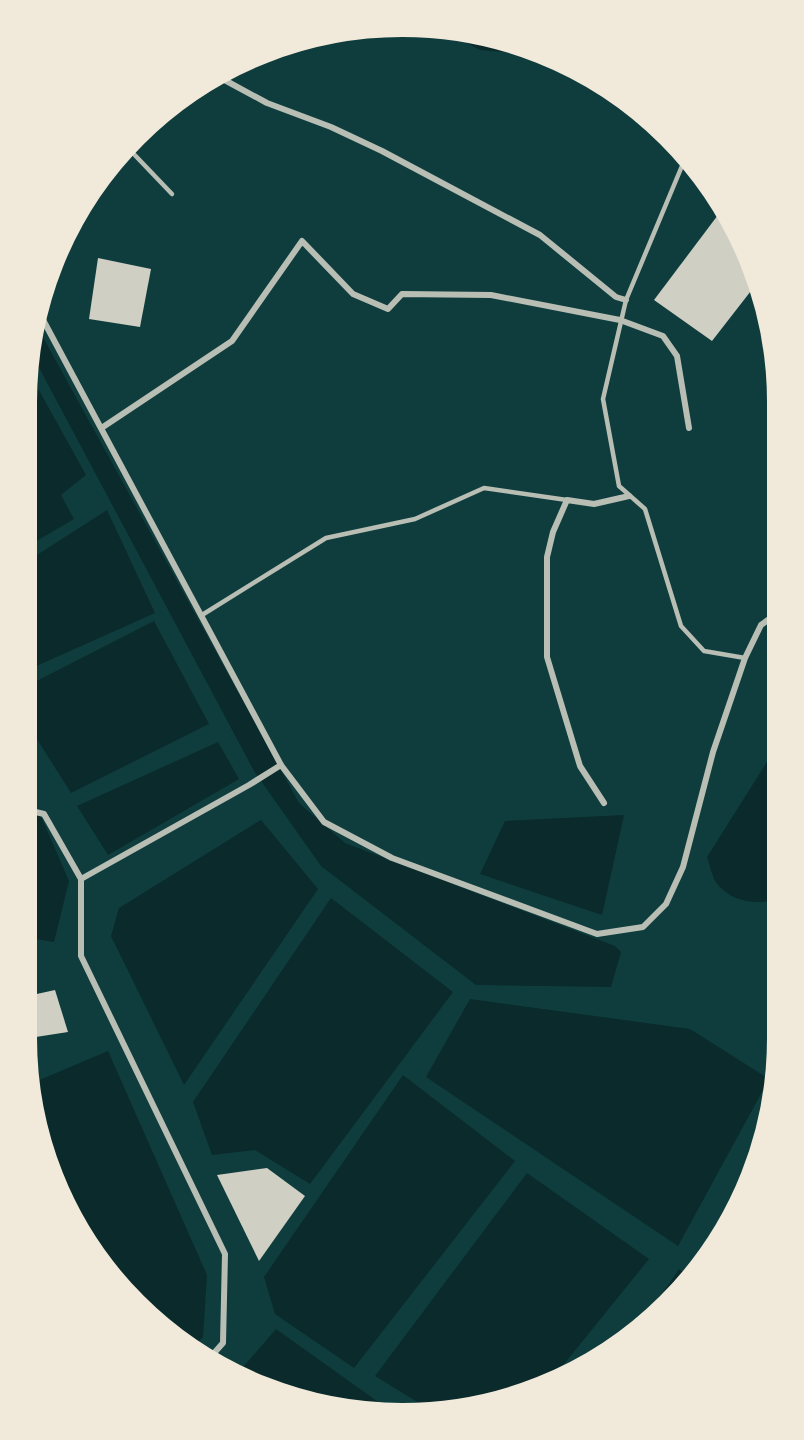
<svg xmlns="http://www.w3.org/2000/svg" width="804" height="1440" font-family="'PT Sans Narrow',sans-serif">
<style>
.water{fill:#0a2a2b}
.building{fill:#cfcfc3}
.lines{fill:none;stroke-linecap:round;stroke-linejoin:round}
.service{stroke:#b8beb3;stroke-width:4.5}
.minor{stroke:#b8beb3;stroke-width:6}
.rim{fill:none;stroke:#f1e9da;stroke-width:8}
</style>
<rect width="100%" height="100%" fill="#0f3d3e"/>
<g class="water">
<polygon points="465,30 507,45 503,52 480,50 467,43"/>
<polygon points="39,330 299,803 345,843 615,946 621,952 611,987 476,985 321,866 254,771 28,347"/>
<polygon points="25,365 86,475 61,495 74,519 23,549"/>
<polygon points="107,510 155,613 23,672 23,564"/>
<polygon points="154,621 209,724 71,793 23,717 23,688"/>
<polygon points="218,742 239,779 108,855 77,806"/>
<path d="M772,754L780,756V892L774,900C754,905 731,901 717,884C712,877 710,865 707,857Z"/>
<polygon points="40,814 69,881 54,942 23,937 23,824"/>
<polygon points="624,815 602,915 480,874 505,821"/>
<polygon points="261,820 318,889 184,1085 111,936 119,908"/>
<polygon points="331,898 453,992 310,1184 255,1150 212,1155 193,1102"/>
<polygon points="470,999 690,1029 769,1079 678,1246 426,1077"/>
<polygon points="108,1051 207,1275 203,1337 189,1351 101,1269 43,1160 30,1084"/>
<polygon points="403,1075 515,1161 354,1368 275,1314 264,1277"/>
<polygon points="527,1173 649,1259 543,1390 437,1414 375,1376"/>
<polygon points="753,1178 730,1228 707,1257 704,1255"/>
<polygon points="679,1269 690,1277 652,1324 636,1333"/>
<polygon points="276,1329 395,1414 303,1404 237,1374"/>
</g>
<g class="building">
<polygon points="724,207 761,278 712,341 654,300"/>
<polygon points="98,258 151,269 140,327 89,319"/>
<polygon points="55,990 68,1032 23,1039 23,997"/>
<polygon points="267,1168 305,1196 259,1261 217,1175"/>
</g>
<g class="lines">
<g class="service">
<polyline points="129,149 172,194"/>
<polyline points="687,154 626,300 603,399 619,486 645,509 681,626 704,651 745,658"/>
<polyline points="202,615 326,538 415,519 484,488 567,500"/>
</g>
<g class="minor">
<polyline points="219,77 267,103 331,127 382,151 540,235 616,297 626,300"/>
<polyline points="45,281 41,316 281,765 324,822 392,858 597,934 643,927 666,904 683,867 713,752 745,658 761,625 779,612"/>
<polyline points="103,427 232,341 302,241 353,294 388,309 402,294 491,295 620,320 663,336 677,356 689,428"/>
<polyline points="604,803 580,766 547,657 547,557 553,532 567,500 594,504 629,496"/>
<polyline points="23,809 44,814 81,879 81,956 225,1254 223,1343 207,1361"/>
<polyline points="81,879 249,785 281,765"/>
</g>
</g>
<path d="M0 0H804V1440H0ZM402 33H402A369 369 0 0 1 771 402V1038A369 369 0 0 1 402 1407H402A369 369 0 0 1 33 1038V402A369 369 0 0 1 402 33Z" fill="#f1e9da" fill-rule="evenodd"/>
<path class="rim" d="M402 33H402A369 369 0 0 1 771 402V1038A369 369 0 0 1 402 1407H402A369 369 0 0 1 33 1038V402A369 369 0 0 1 402 33Z"/>
</svg>
